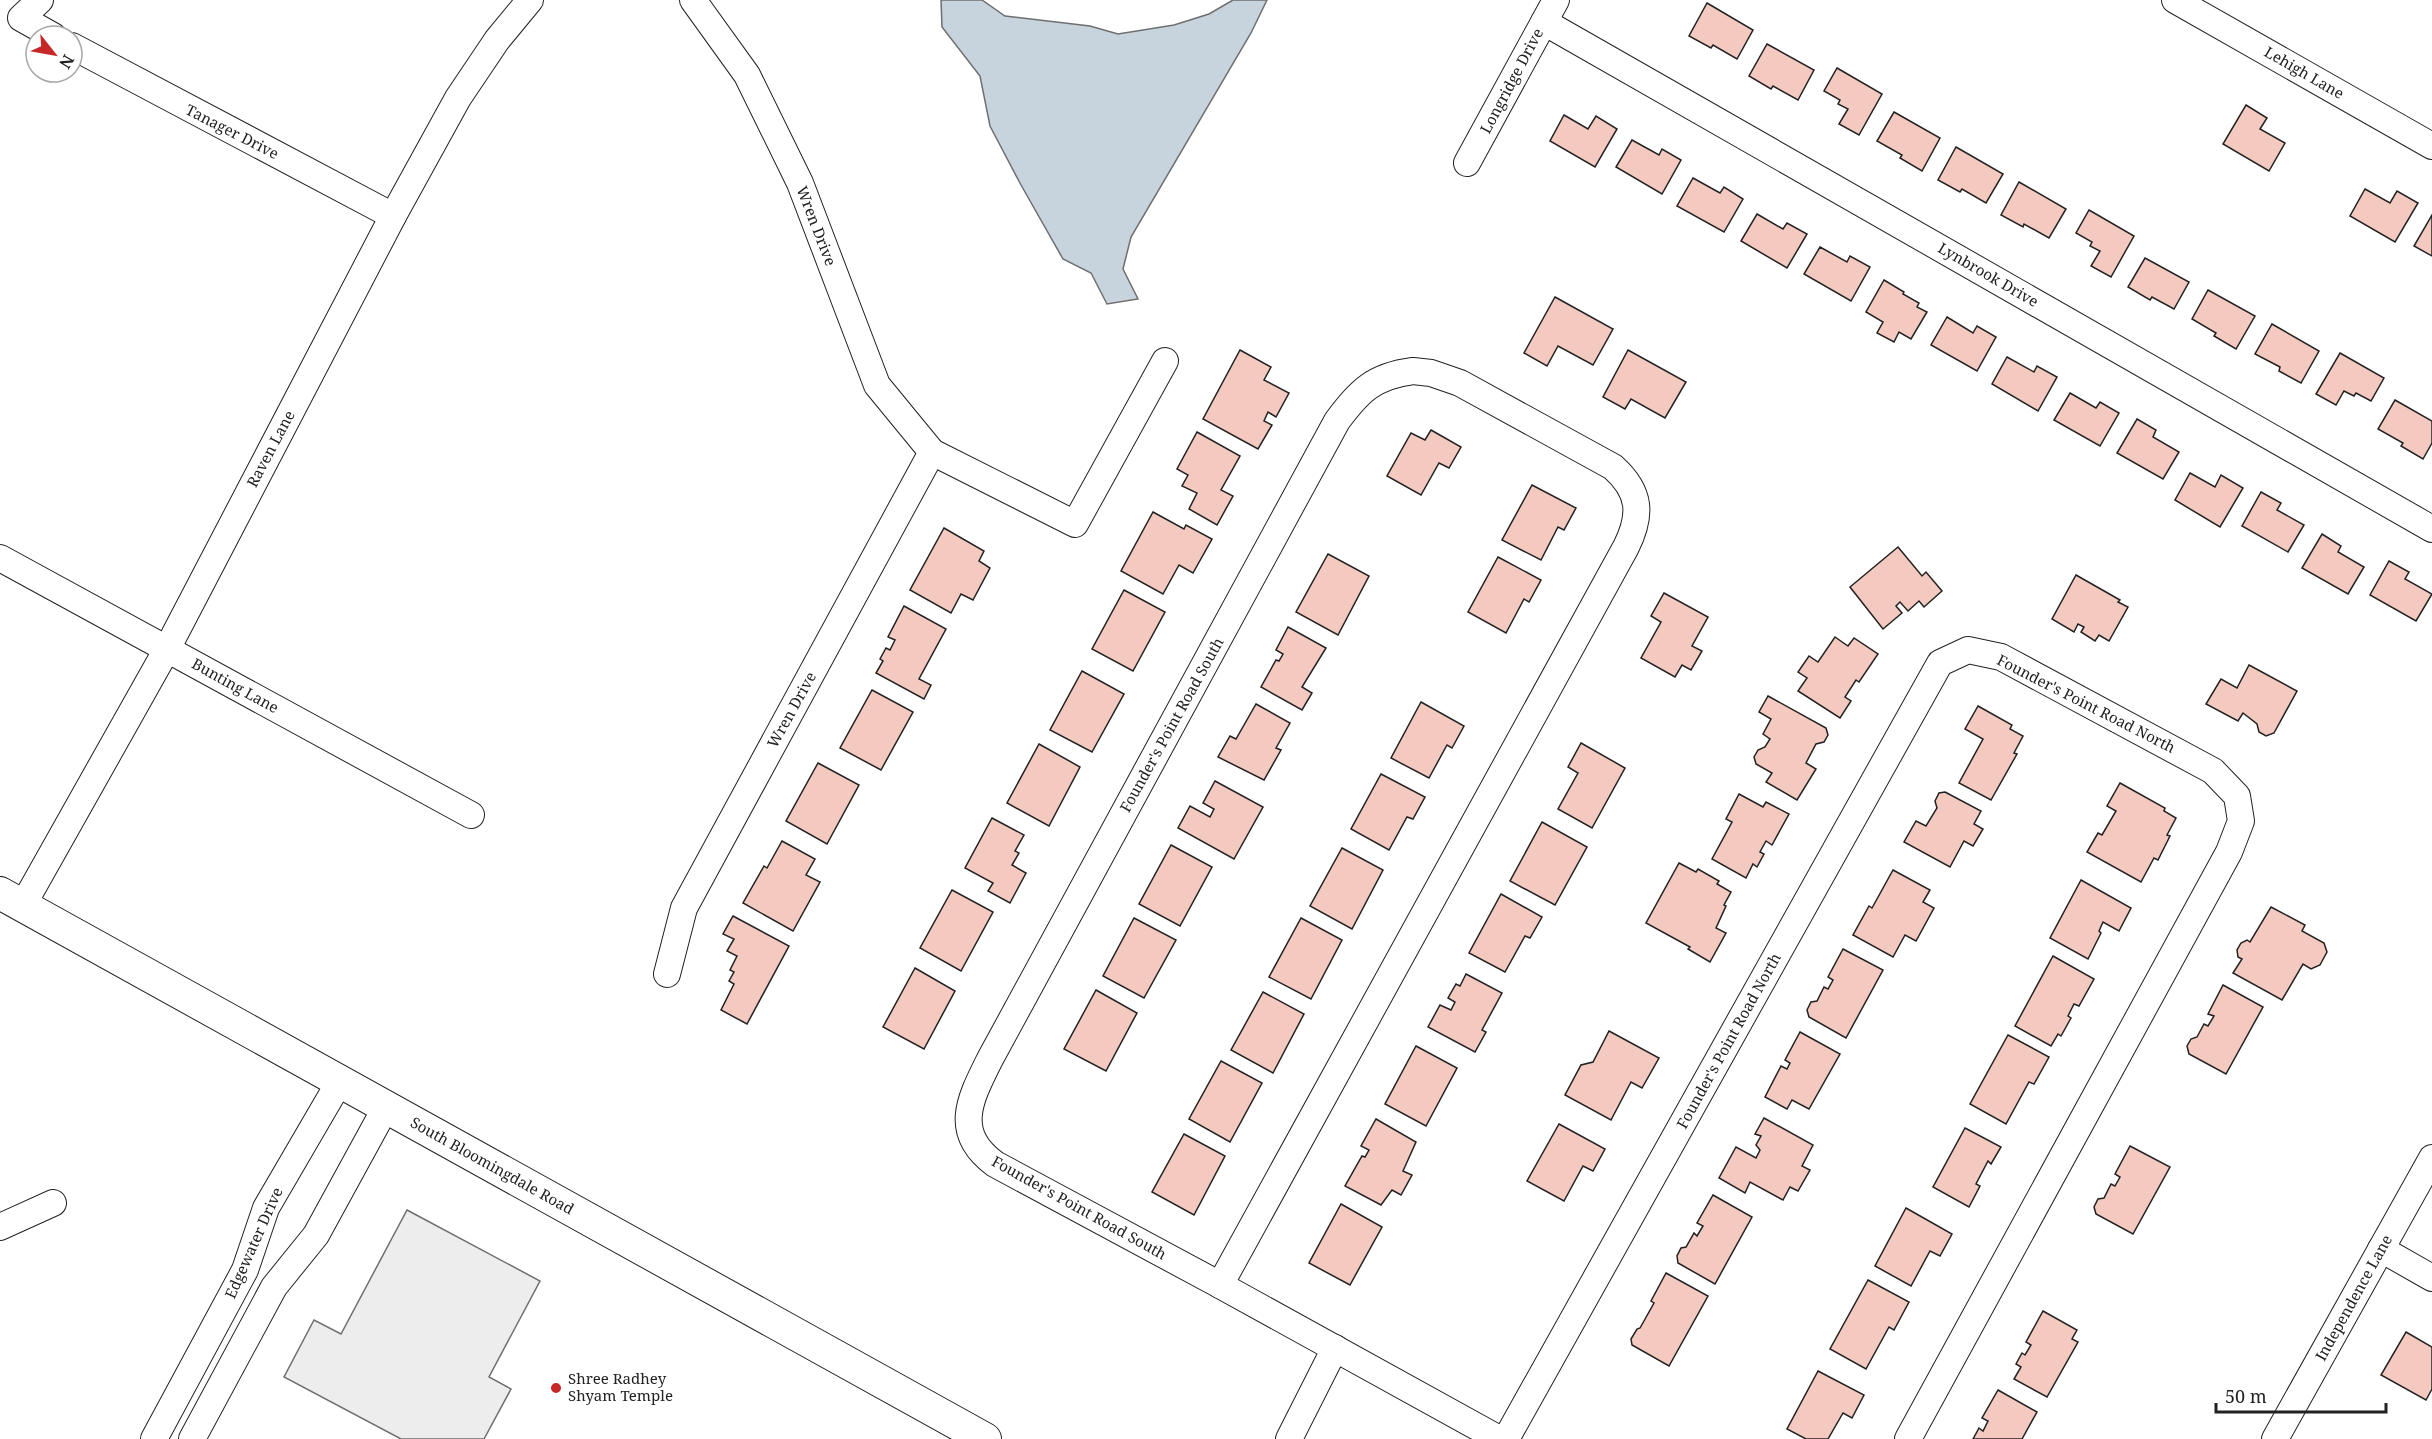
<svg xmlns="http://www.w3.org/2000/svg" width="2432" height="1439" font-family="'Noto Serif',serif">
<style>
.parking{fill:#ededed;stroke:#6f6f6f;stroke-width:1.5}
.water{fill:#c7d3dd;stroke:#6f6f6f;stroke-width:1.5}
.building{fill:#f3c9c0;stroke:#222;stroke-width:1.5}
.lines{fill:none;stroke-linecap:round;stroke-linejoin:round}
.minor-casing{stroke:#222;stroke-width:28}
.major-casing{stroke:#222;stroke-width:34}
.minor{stroke:#fff;stroke-width:26}
.major{stroke:#fff;stroke-width:32}
.poi-dot{fill:#c62828;stroke:#fff;stroke-width:2}
.labels{text-anchor:middle;stroke-width:4.5;stroke-linejoin:round;paint-order:stroke}
.street-label{font-size:15px;fill:#222;stroke:#fff}
.poi-label{font-size:15px;fill:#222;stroke:#fff;text-anchor:start}
</style>
<rect width="100%" height="100%" fill="#fff"/>
<polygon class="parking" points="407,1210 540,1281 489,1377 511,1389 484,1439 401,1439 284,1377 314,1320 341,1334"/>
<polygon class="water" points="941,0 982,0 1005,16 1090,26 1118,34 1174,25 1209,14 1233,0 1267,0 1251,33 1131,237 1123,269 1138,299 1107,304 1091,273 1063,259 1021,185 990,126 980,76 942,27"/>
<g class="building">
<polygon points="1707,3 1753,30 1737,59 1713,45 1711,48 1689,36"/>
<polygon points="1767,44 1814,70 1798,100 1773,86 1771,89 1749,76"/>
<polygon points="1837,68 1882,94 1859,135 1839,124 1848,109 1838,104 1840,100 1824,91"/>
<polygon points="2246,105 2267,118 2260,129 2285,143 2269,171 2223,144"/>
<polygon points="1894,112 1940,138 1922,171 1900,158 1902,155 1877,141"/>
<polygon points="1564,115 1588,129 1596,116 1617,129 1595,167 1550,141"/>
<polygon points="1632,140 1659,155 1662,149 1681,160 1662,194 1616,167"/>
<polygon points="1956,147 2003,174 1986,203 1962,189 1960,192 1938,180"/>
<polygon points="1693,178 1720,193 1724,187 1743,199 1724,232 1677,206"/>
<polygon points="2019,182 2066,209 2049,238 2024,224 2023,227 2001,215"/>
<polygon points="2365,189 2390,203 2397,191 2418,203 2395,242 2350,216"/>
<polygon points="2089,210 2134,236 2111,277 2091,266 2100,251 2090,246 2092,242 2076,233"/>
<polygon points="1757,214 1783,229 1787,223 1807,234 1787,268 1741,241"/>
<polygon points="2432,215 2432,256 2414,246"/>
<polygon points="1820,247 1847,262 1850,256 1870,267 1851,301 1804,274"/>
<polygon points="2145,258 2189,282 2174,309 2152,297 2150,300 2128,287"/>
<polygon points="1884,280 1904,292 1903,294 1919,303 1917,307 1927,312 1911,339 1899,332 1894,342 1877,333 1883,322 1866,312"/>
<polygon points="2208,290 2255,316 2236,349 2214,336 2216,333 2192,319"/>
<polygon points="1555,297 1613,329 1593,365 1558,346 1547,366 1524,353"/>
<polygon points="1947,317 1973,333 1977,326 1996,337 1977,371 1931,345"/>
<polygon points="2272,324 2319,351 2301,383 2279,371 2280,367 2255,354"/>
<polygon points="1240,350 1271,367 1264,380 1289,393 1276,417 1268,412 1264,421 1272,425 1258,449 1203,419"/>
<polygon points="1628,350 1686,382 1665,418 1631,399 1625,409 1603,397"/>
<polygon points="2340,353 2384,378 2371,401 2356,393 2354,396 2344,391 2336,405 2316,394"/>
<polygon points="2007,357 2034,372 2037,366 2057,377 2038,411 1992,384"/>
<polygon points="2070,393 2096,408 2100,402 2119,413 2100,446 2054,420"/>
<polygon points="2395,400 2432,421 2432,443 2423,459 2401,446 2403,443 2378,429"/>
<polygon points="2137,419 2156,430 2153,437 2179,452 2163,479 2117,453"/>
<polygon points="1431,430 1461,447 1449,468 1439,463 1421,495 1387,476 1411,433 1425,440"/>
<polygon points="1197,432 1240,456 1221,490 1233,496 1217,525 1189,509 1197,493 1182,486 1188,475 1177,469"/>
<polygon points="2190,473 2215,487 2221,475 2243,488 2220,527 2175,500"/>
<polygon points="1532,485 1576,508 1564,530 1558,527 1541,560 1502,540"/>
<polygon points="2261,492 2281,503 2277,510 2304,525 2288,552 2242,526"/>
<polygon points="1153,512 1184,529 1186,525 1212,539 1193,573 1179,565 1163,594 1121,571"/>
<polygon points="944,528 984,551 979,561 990,568 973,600 961,594 951,613 910,590"/>
<polygon points="2322,534 2341,546 2338,552 2364,567 2348,594 2302,568"/>
<polygon points="1898,547 1922,576 1926,572 1942,591 1924,607 1919,601 1908,611 1900,602 1896,606 1902,613 1883,629 1850,587"/>
<polygon points="1328,554 1369,576 1338,635 1296,612"/>
<polygon points="1498,557 1541,580 1529,602 1524,599 1506,633 1468,612"/>
<polygon points="2389,561 2409,572 2405,579 2432,594 2416,621 2370,595"/>
<polygon points="2076,575 2120,600 2118,602 2128,607 2109,641 2099,635 2095,641 2081,632 2084,627 2078,624 2074,632 2052,619"/>
<polygon points="1124,590 1165,612 1133,671 1092,649"/>
<polygon points="1664,593 1708,617 1692,646 1702,651 1691,670 1682,665 1675,677 1641,658 1661,622 1651,616"/>
<polygon points="904,606 946,629 919,679 931,685 924,699 876,673 883,661 880,659 886,648 890,650 895,640 888,637"/>
<polygon points="1288,627 1326,648 1302,687 1312,693 1302,710 1261,687 1276,660 1279,661 1283,654 1276,650"/>
<polygon points="1835,637 1848,646 1854,638 1878,654 1859,682 1856,680 1845,697 1851,701 1840,718 1798,691 1807,678 1798,672 1809,656 1818,662"/>
<polygon points="2249,665 2297,691 2274,733 2266,736 2259,732 2257,724 2243,713 2238,721 2206,704 2221,679 2237,688"/>
<polygon points="1082,671 1124,694 1092,752 1050,730"/>
<polygon points="872,690 913,712 881,770 840,748"/>
<polygon points="1768,696 1826,728 1828,735 1824,742 1816,744 1806,763 1816,769 1797,800 1766,782 1772,773 1756,764 1754,757 1758,750 1765,747 1770,739 1763,734 1771,719 1759,712"/>
<polygon points="1421,702 1464,726 1452,748 1447,745 1429,778 1391,758"/>
<polygon points="1256,704 1290,723 1276,748 1281,750 1264,780 1218,757 1230,736 1236,739"/>
<polygon points="1978,706 2012,725 2010,729 2023,736 2014,753 2017,754 1991,800 1959,783 1983,739 1965,729"/>
<polygon points="1581,743 1625,768 1592,828 1558,809 1578,773 1568,767"/>
<polygon points="1039,744 1080,767 1049,826 1007,803"/>
<polygon points="818,763 859,785 827,844 786,821"/>
<polygon points="1381,774 1425,797 1413,819 1407,817 1389,850 1351,829"/>
<polygon points="1215,781 1263,807 1234,859 1178,828 1190,806 1210,817 1214,809 1203,803"/>
<polygon points="2120,783 2165,808 2164,811 2176,818 2167,835 2170,836 2158,860 2154,858 2141,882 2087,852 2098,833 2102,835 2116,811 2107,806"/>
<polygon points="1945,792 1981,811 1974,824 1983,829 1973,846 1964,841 1950,867 1904,842 1916,821 1926,826 1937,808 1935,801 1939,793"/>
<polygon points="1739,794 1763,807 1766,802 1789,814 1772,845 1766,841 1760,852 1764,854 1757,867 1753,864 1746,878 1712,859 1732,822 1726,819"/>
<polygon points="992,818 1024,835 1015,851 1019,853 1012,865 1026,873 1010,903 988,891 993,883 965,868"/>
<polygon points="1542,822 1587,847 1555,905 1510,881"/>
<polygon points="782,841 815,859 806,875 820,882 793,931 743,903 764,866 767,868"/>
<polygon points="1171,845 1212,867 1180,926 1139,904"/>
<polygon points="1342,848 1383,870 1352,929 1310,906"/>
<polygon points="1679,863 1696,872 1698,869 1719,881 1717,884 1731,892 1724,905 1726,906 1716,928 1726,933 1710,962 1688,949 1690,947 1646,923"/>
<polygon points="1893,870 1930,890 1923,902 1934,908 1916,941 1905,935 1893,957 1853,935 1869,906 1872,908"/>
<polygon points="2081,880 2131,908 2119,931 2103,922 2099,931 2101,933 2088,959 2050,938"/>
<polygon points="952,890 993,912 961,971 920,948"/>
<polygon points="1501,894 1542,917 1530,938 1525,936 1505,972 1469,953"/>
<polygon points="2271,907 2305,925 2302,931 2324,943 2327,952 2320,965 2311,969 2303,964 2282,1000 2233,973 2242,959 2238,957 2237,950 2241,943 2247,940 2250,942"/>
<polygon points="733,916 789,946 747,1024 721,1010 734,984 729,981 734,972 730,970 737,956 727,951 734,939 723,934"/>
<polygon points="1134,918 1176,940 1144,998 1103,976"/>
<polygon points="1301,918 1342,940 1311,999 1269,977"/>
<polygon points="1843,949 1883,970 1846,1038 1809,1017 1807,1010 1811,1002 1817,1001 1824,987 1828,989 1833,980 1828,977"/>
<polygon points="2053,956 2094,979 2079,1006 2074,1004 2068,1016 2071,1018 2061,1036 2058,1034 2051,1046 2015,1026"/>
<polygon points="915,968 955,991 924,1049 883,1027"/>
<polygon points="1466,974 1502,993 1482,1030 1486,1032 1475,1052 1428,1027 1440,1005 1451,1010 1455,1002 1448,998 1456,984 1460,986"/>
<polygon points="2223,985 2263,1007 2226,1074 2189,1054 2187,1046 2191,1039 2197,1037 2204,1024 2208,1026 2214,1016 2208,1014"/>
<polygon points="1096,990 1137,1013 1106,1071 1064,1049"/>
<polygon points="1263,992 1304,1014 1273,1073 1231,1050"/>
<polygon points="1609,1031 1659,1058 1642,1088 1631,1082 1611,1120 1565,1095 1581,1065 1593,1062"/>
<polygon points="1800,1032 1840,1054 1809,1109 1792,1100 1787,1109 1765,1097 1781,1066 1787,1069 1790,1063 1785,1060"/>
<polygon points="2008,1035 2049,1057 2034,1084 2029,1082 2006,1124 1970,1104"/>
<polygon points="1416,1046 1457,1068 1426,1126 1385,1104"/>
<polygon points="1221,1061 1262,1083 1230,1142 1189,1119"/>
<polygon points="1764,1118 1813,1145 1802,1166 1810,1170 1798,1191 1790,1187 1783,1200 1750,1182 1745,1193 1719,1178 1736,1147 1756,1158 1760,1150 1756,1145 1761,1136 1755,1134"/>
<polygon points="1376,1119 1416,1142 1403,1171 1412,1175 1401,1195 1392,1190 1381,1205 1345,1186 1362,1156 1365,1157 1369,1150 1361,1146"/>
<polygon points="1559,1124 1605,1149 1593,1171 1583,1166 1564,1201 1527,1181"/>
<polygon points="1965,1128 2001,1147 1991,1164 1988,1161 1976,1184 1980,1186 1969,1207 1933,1187"/>
<polygon points="1184,1134 1225,1156 1194,1215 1152,1192"/>
<polygon points="2130,1146 2170,1167 2133,1234 2096,1214 2094,1207 2098,1199 2104,1198 2111,1184 2115,1186 2120,1177 2115,1174"/>
<polygon points="1713,1195 1752,1217 1715,1284 1678,1263 1677,1256 1681,1248 1686,1247 1694,1233 1697,1236 1703,1226 1697,1223"/>
<polygon points="1341,1204 1382,1227 1350,1285 1309,1263"/>
<polygon points="1906,1208 1952,1234 1940,1256 1930,1251 1911,1286 1875,1266"/>
<polygon points="1666,1273 1708,1296 1669,1366 1632,1345 1631,1339 1637,1329 1640,1328 1654,1303 1651,1301"/>
<polygon points="1868,1280 1909,1302 1894,1330 1889,1327 1866,1369 1830,1349"/>
<polygon points="2043,1311 2077,1330 2072,1339 2078,1342 2047,1397 2014,1379 2021,1367 2016,1364 2022,1353 2025,1355 2031,1345 2026,1342"/>
<polygon points="2406,1332 2432,1347 2432,1389 2426,1400 2381,1375"/>
<polygon points="1818,1371 1864,1395 1852,1418 1843,1413 1828,1439 1806,1439 1787,1429"/>
<polygon points="1998,1390 2037,1412 2022,1439 1973,1439 1979,1428 1983,1431 1988,1421 1982,1418"/>
</g>
<g class="lines">
<g class="minor-casing">
<g id="minor">
<polyline points="40,0 21,18 53,36"/>
<polyline points="2175,0 2432,146"/>
<polyline points="1544,22 2432,529"/>
<polyline points="72,46 393,216"/>
<polyline points="1467,163 1556,0"/>
<path d="M1413,371L1431,373L1460,383L1613,467C1641,492 1642,515 1626,547L1220,1285L995,1164C952,1132 970,1099 990,1059L1337,421C1359,391 1374,376 1413,371Z"/>
<polyline points="932,452 1075,524 1165,361"/>
<polyline points="0,558 471,815"/>
<polyline points="23,905 167,649 393,216 458,98 497,40 530,0"/>
<polyline points="667,974 684,908 932,452 877,385 800,183 747,75 693,0"/>
<polyline points="0,1227 53,1203"/>
<polyline points="2381,1249 2432,1278"/>
<polyline points="1220,1285 1499,1439"/>
<polyline points="154,1439 245,1270 266,1208 340,1081"/>
<polyline points="192,1439 274,1287 316,1235 386,1107"/>
<polyline points="1289,1439 1335,1348"/>
<polyline points="1506,1439 1940,663 1968,650 2001,657 2213,771 2237,796 2241,821 2229,852 1908,1439"/>
<polyline points="2275,1439 2432,1158"/>
</g>
</g>
<g class="major-casing">
<polyline id="major" points="0,893 985,1439"/>
</g>
<use href="#minor" class="minor"/>
<use href="#major" class="major"/>
</g>
<circle class="poi-dot" cx="556" cy="1388" r="6"/>
<g class="labels">
<g class="street-label">
<text transform="translate(2304 73) rotate(30)" y="5">Lehigh Lane</text>
<text transform="translate(1512 81) rotate(-62)" y="5">Longridge Drive</text>
<text transform="translate(232 132) rotate(27)" y="5">Tanager Drive</text>
<text transform="translate(816 226) rotate(69)" y="5">Wren Drive</text>
<text transform="translate(1988 275) rotate(30)" y="5">Lynbrook Drive</text>
<text transform="translate(271 449) rotate(-62)" y="5">Raven Lane</text>
<text transform="translate(235 686) rotate(29)" y="5">Bunting Lane</text>
<text transform="translate(2086 704) rotate(27)" y="5">Founder's Point Road North</text>
<text transform="translate(792 710) rotate(-61)" y="5">Wren Drive</text>
<text transform="translate(1172 725) rotate(-61)" y="5">Founder's Point Road South</text>
<text transform="translate(1729 1041) rotate(-61)" y="5">Founder's Point Road North</text>
<text transform="translate(492 1166) rotate(29)" y="5">South Bloomingdale Road</text>
<text transform="translate(1079 1208) rotate(29)" y="5">Founder's Point Road South</text>
<text transform="translate(254 1243) rotate(-66)" y="5">Edgewater Drive</text>
<text transform="translate(2354 1298) rotate(-61)" y="5">Independence Lane</text>
</g>
<g class="poi-label">
<text x="568" y="1384">Shree Radhey<tspan x="568" dy="17">Shyam Temple</tspan></text>
</g>
</g>
<g transform="translate(54 54) rotate(121)"><circle r="28" fill="#ffffff" stroke="#a7a7a7" stroke-width="1.5"/>
<path d="M0-4.5L10 22L0 15L-10 22Z" fill="#c62828"/>
<text y="-9" font-size="16" font-weight="bold" text-anchor="middle" fill="#222222">N</text>
</g>
<path d="M2216 1403v9h170v-9" fill="none" stroke="#222222" stroke-width="3"/>
<text x="2225" y="1403" font-size="18" fill="#222222" stroke="#ffffff" stroke-width="4.5" paint-order="stroke">50 m</text>
</svg>
